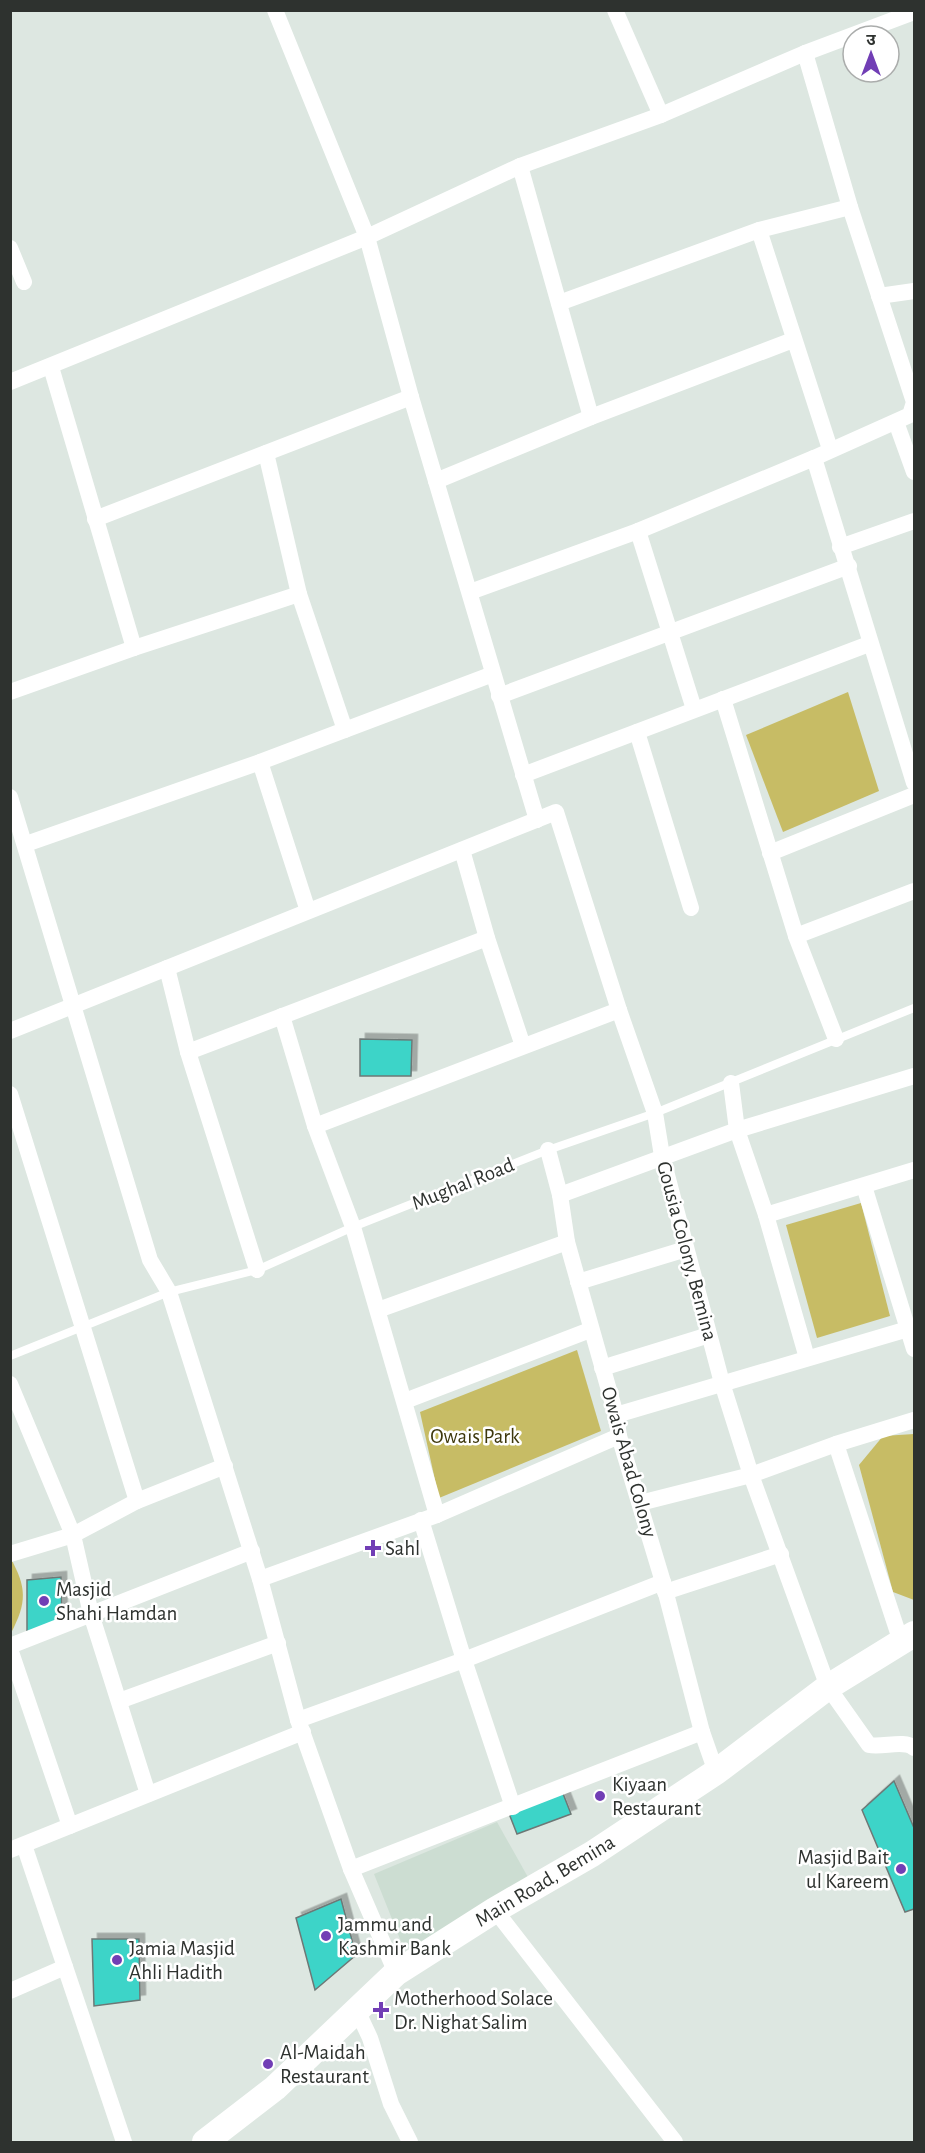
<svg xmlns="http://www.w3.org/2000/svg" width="925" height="2153" viewBox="0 0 925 2153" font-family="'Alegreya Sans','Noto Sans Devanagari',sans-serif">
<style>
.built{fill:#ccddd2}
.green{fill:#c7bc65}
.building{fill:#3dd4c8;stroke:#6d7876;stroke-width:1.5;filter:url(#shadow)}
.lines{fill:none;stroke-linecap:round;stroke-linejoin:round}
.lane{stroke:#fff;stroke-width:8}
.street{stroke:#fff;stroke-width:16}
.primary{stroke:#fff;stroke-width:26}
.poi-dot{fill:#713eb5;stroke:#fff;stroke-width:2}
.labels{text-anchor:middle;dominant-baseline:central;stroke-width:5;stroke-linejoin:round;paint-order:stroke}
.street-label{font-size:21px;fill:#2e322f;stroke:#fff}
.park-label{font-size:21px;fill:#3e380c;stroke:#fff}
.poi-label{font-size:21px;fill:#2e322f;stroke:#fff;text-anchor:start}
</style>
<defs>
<filter id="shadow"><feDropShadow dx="5.5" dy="-5.5" stdDeviation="0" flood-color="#0004"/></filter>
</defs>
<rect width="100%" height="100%" fill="#dde7e1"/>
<path class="built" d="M497,1822L529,1879L421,1955L402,1944L374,1874Z"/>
<g class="green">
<path d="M848,692L879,791L783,832L746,735Z"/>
<path d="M861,1203L890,1316L817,1338L786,1225Z"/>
<path d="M577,1350L601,1431L439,1498L420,1412Z"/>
<path d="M914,1434V1600L893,1592L859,1465L883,1436Z"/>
<path d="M10,1557C27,1588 27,1602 11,1633Z"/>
</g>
<g class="building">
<path d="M360,1039L412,1040L411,1076H360Z"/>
<path d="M61,1577L62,1622L27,1634V1580Z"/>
<path d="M894,1781L914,1828V1909L905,1912L862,1810Z"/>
<path d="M562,1791L571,1814L517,1834L508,1811Z"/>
<path d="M341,1899L356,1955L315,1990L296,1918Z"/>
<path d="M92,1939H139L140,2000L94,2006Z"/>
</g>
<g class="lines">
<path class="lane" d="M10,1356L169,1292L257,1270L353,1227L548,1150L655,1113L914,1008"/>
<g class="street">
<path d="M275,10L367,237L411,397L537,820"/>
<path d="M615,10L661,115"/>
<path d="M520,166L591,417"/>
<path d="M759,230L830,449"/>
<path d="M10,248L24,282"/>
<path d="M879,296L914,291"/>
<path d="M559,303L759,230L850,207"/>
<path d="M51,367L134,648"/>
<path d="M10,382L367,237L520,166L661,115L805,53L914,12"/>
<path d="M896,422L914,472"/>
<path d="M266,453L299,594L345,730"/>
<path d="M814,458L914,783"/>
<path d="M436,481L591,417L793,340"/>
<path d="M95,519L411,397"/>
<path d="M638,531L694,709"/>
<path d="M840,547L914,521"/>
<path d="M470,592L638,531L814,458L910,415L914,402L850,207L805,53"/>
<path d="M10,692L134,648L299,594"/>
<path d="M499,696L849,566"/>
<path d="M723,699L796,936L836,1039"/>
<path d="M637,732L691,908"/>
<path d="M260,762L308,911"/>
<path d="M523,775L869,644"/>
<path d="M10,797L150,1260L169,1292L260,1579L298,1720L351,1869L396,1973"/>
<path d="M26,844L260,762L493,674"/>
<path d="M462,850L487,938L523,1046"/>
<path d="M770,853L914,795"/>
<path d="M796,936L914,891"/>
<path d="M167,968L188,1052L257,1270"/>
<path d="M282,1016L315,1126L353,1227L437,1515"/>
<path d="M10,1031L556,812L619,1010L655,1113L662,1156L722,1383L751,1475L828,1687L869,1745C883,1748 904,1739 914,1748"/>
<path d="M188,1052L487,938"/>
<path d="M731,1083L737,1130L766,1215L807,1358"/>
<path d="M10,1094L137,1501"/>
<path d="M315,1126L619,1010"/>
<path d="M548,1150L560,1195L567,1242L616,1415L619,1436L663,1582L702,1732L716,1772"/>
<path d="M864,1186L914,1349"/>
<path d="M560,1195L737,1130L914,1076"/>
<path d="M766,1215L914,1170"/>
<path d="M578,1282L686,1249"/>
<path d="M378,1310L567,1242"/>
<path d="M602,1368L709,1335"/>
<path d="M10,1384L73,1535L91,1614L148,1794"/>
<path d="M405,1401L590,1330"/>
<path d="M616,1415L908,1329"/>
<path d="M836,1444L901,1642"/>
<path d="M640,1503L751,1475L836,1444L914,1420"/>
<path d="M421,1520L464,1660L513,1807"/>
<path d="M10,1554L73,1535L137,1501L225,1466"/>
<path d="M260,1579L437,1515L619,1436"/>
<path d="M665,1592L781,1554"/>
<path d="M10,1646L252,1551"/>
<path d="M10,1649L70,1826"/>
<path d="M119,1701L278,1643"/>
<path d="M298,1720L464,1660L663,1582"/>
<path d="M24,1845L124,2142"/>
<path d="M10,1850L303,1732"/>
<path d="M351,1869L702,1732"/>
<path d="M495,1910L675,2142"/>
<path d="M10,1991L65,1967"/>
<path d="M357,2010L370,2038L391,2104L410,2142"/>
</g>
<path class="primary" d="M205,2142L275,2088L396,1973L495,1910L592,1854L716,1772L828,1687L914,1634"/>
</g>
<g class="poi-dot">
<path d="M370 1539h6v6h6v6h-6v6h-6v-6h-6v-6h6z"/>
<circle cx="44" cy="1601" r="6"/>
<circle cx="600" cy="1796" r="6"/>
<circle cx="901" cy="1869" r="6"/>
<circle cx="326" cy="1936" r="6"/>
<circle cx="117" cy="1960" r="6"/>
<path d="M378 2001h6v6h6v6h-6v6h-6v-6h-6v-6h6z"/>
<circle cx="268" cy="2064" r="6"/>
</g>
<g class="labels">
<g class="street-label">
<text transform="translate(463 1184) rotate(-22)">Mughal Road</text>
<text transform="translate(687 1251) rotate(75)">Gousia Colony, Bemina</text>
<text transform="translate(629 1462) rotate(74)">Owais Abad Colony</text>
<text transform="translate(545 1881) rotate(-31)">Main Road, Bemina</text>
</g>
<g class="park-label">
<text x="475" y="1436">Owais Park</text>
</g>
<g class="poi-label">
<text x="385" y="1548">Sahl</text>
<text x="56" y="1589">Masjid<tspan x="56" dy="24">Shahi Hamdan</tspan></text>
<text x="612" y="1784">Kiyaan<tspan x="612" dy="24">Restaurant</tspan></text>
<text x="889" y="1857" text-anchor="end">Masjid Bait<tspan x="889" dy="24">ul Kareem</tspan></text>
<text x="338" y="1924">Jammu and<tspan x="338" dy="24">Kashmir Bank</tspan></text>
<text x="129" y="1948">Jamia Masjid<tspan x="129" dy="24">Ahli Hadith</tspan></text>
<text x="394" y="1998">Motherhood Solace<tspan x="394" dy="24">Dr. Nighat Salim</tspan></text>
<text x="280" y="2052">Al-Maidah<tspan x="280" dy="24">Restaurant</tspan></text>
</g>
</g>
<rect width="925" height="2153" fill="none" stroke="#2e322f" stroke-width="24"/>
<g transform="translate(871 54)"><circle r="28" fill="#ffffff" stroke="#abadac" stroke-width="1.5"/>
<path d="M0-4.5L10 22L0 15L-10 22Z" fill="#713eb5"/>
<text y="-9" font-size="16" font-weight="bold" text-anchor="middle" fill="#2e322f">उ</text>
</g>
</svg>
